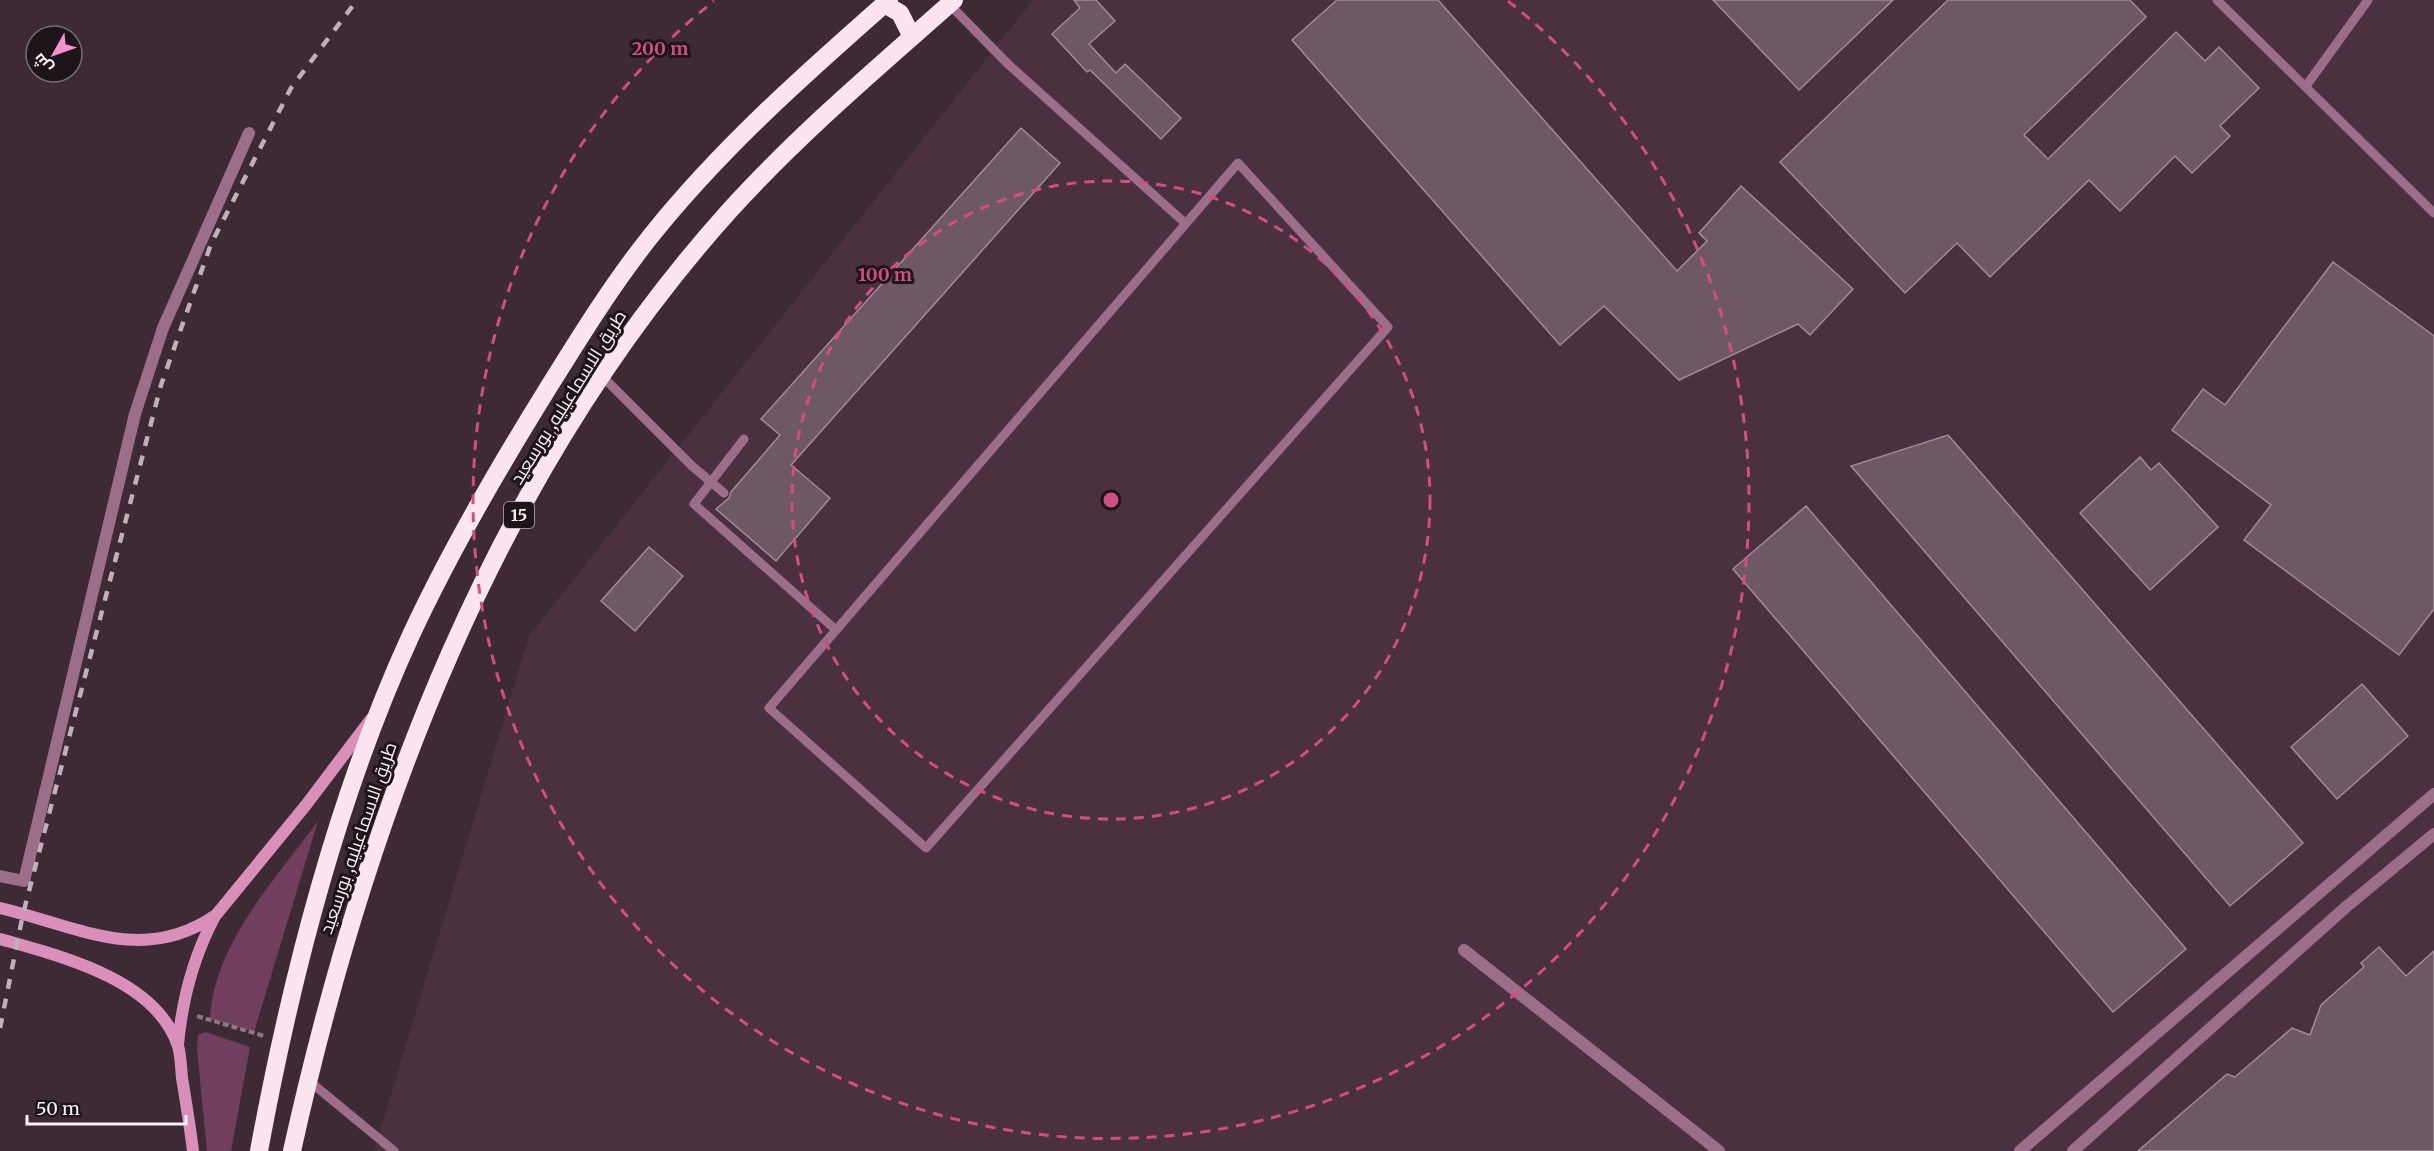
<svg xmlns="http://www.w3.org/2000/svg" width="2434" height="1151" viewBox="0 0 2434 1151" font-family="Merriweather,Cairo,serif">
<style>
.built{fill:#4b3140}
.green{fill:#713f5d}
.building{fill:#6e5864;stroke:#a38a98;stroke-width:1.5}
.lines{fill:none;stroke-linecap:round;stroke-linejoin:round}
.path{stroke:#8a7983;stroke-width:4;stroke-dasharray:6 3;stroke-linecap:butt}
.lane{stroke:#9d6e89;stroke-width:9}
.street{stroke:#9d6e89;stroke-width:12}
.secondary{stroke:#da8fbb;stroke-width:12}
.highway{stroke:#fce4f0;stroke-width:18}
.rail{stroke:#bfb0b9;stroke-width:4.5;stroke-dasharray:10 10;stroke-linecap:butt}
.ring{fill:none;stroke:#d04e82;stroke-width:3;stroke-dasharray:10 8}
.labels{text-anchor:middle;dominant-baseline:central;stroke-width:6;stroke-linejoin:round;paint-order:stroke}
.shield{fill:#1e151a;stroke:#b9aeb4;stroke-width:1.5}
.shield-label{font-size:16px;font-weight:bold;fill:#fceff6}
.street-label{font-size:18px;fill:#fceff6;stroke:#1e151a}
.centre{fill:#d04e82;stroke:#1e151a;stroke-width:3}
.ring-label{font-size:18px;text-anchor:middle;font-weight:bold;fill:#d04e82;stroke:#1e151a;stroke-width:6;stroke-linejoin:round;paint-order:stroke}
</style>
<rect width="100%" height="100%" fill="#3d2a35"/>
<path class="built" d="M1033,0H2434V1151H374L529,636Z"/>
<g class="green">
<path d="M318,821L254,1032L210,1019C214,943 276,879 318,821Z"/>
<path d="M205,1032L250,1047L231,1151H207L197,1049L198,1035Z"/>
</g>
<g class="building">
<path d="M1074,0H1096L1115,21L1089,44L1116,73L1125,64L1181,118L1161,139L1090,70L1087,72L1052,34L1080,8Z"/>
<path d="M1337,0H1438L1677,271L1707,241L1699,233L1741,186L1853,289L1810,335L1798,324L1679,380L1604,306L1560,345L1292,40Z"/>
<path d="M1713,0H1893L1799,90Z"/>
<path d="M1948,0H2130L2146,17L2024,135L2048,159L2176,32L2205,61L2219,47L2259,88L2220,126L2230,136L2192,173L2175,156L2120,211L2089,180L1990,277L1957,243L1905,293L1780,162Z"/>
<path d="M1021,128L1060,163L791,465L830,498L776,561L716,509L729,498L731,492L780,435L761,419Z"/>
<path d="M2333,262L2434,336V609L2399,655L2244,540L2271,505L2172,430L2203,389L2225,405Z"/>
<path d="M1948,435L2303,843L2230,906L1851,466Z"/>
<path d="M2140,457L2151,470L2159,463L2218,527L2150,590L2080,513Z"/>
<path d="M1806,506L2186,949L2113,1012L1733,569Z"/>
<path d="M649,547L683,576L635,631L601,601Z"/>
<path d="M2362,684L2408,736L2337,799L2291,747Z"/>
<path d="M2379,947L2406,976L2434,951V1151H2138L2227,1074L2235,1077L2292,1028L2310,1035L2321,1005L2364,967L2361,963Z"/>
</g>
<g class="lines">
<path class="path" d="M197,1016L264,1036"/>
<g class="lane">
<path d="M2217,0L2434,213"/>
<path d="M949,4L1008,64L1185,223"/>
<path d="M2306,86L2368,0"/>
<path d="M1238,163L1388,327L926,848L769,708Z"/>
<path d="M602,376L692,466L724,493"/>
<path d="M744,439L694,504L836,630"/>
<path d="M308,1080L394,1151"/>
</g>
<g class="street">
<path d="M0,876L24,881L135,414L163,328L249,133"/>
<path d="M1464,950L1719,1151"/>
<path d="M2020,1151L2434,794"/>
<path d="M2073,1151L2346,907L2434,834"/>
</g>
<g class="secondary">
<path d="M0,908C78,926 142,966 216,915L306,805L371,719"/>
<path d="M0,939C60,956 156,979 178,1046C181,1056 181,1068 182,1078C186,1102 190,1127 193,1151"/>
<path d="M178,1045C182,1000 193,958 214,918"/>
</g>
<g class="highway">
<path d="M884,4L900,13L912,37"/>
<path d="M259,1151C291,977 337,796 411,635C450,551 496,472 545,393C578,340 611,286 650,237C720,149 805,74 889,0"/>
<path d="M292,1151C367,812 495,471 730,210C799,134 877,68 954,0"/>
</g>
<path class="rail" d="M0,1028L23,914L161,385L211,244L291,88L357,0"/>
</g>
<g class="ring">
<circle cx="1111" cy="500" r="319"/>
<path d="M1508 1A638 638 0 1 1 714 1"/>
</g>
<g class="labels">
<rect class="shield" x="504" y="502" width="30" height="26" rx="4.5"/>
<g class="shield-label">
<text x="519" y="515">15</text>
</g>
<g class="street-label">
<text transform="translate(568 397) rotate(-58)">طريق الاسماعيليه, بورسعيد</text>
<text transform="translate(358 838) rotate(-71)">طريق الاسماعيليه, بورسعيد</text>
</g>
</g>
<circle cx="1111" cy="500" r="9" class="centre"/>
<g class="ring-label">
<text x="660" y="55">200 m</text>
<text x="885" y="281">100 m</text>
</g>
<g transform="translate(54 54) rotate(230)"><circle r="28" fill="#1e151a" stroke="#776c72" stroke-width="1.5"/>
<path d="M0-4.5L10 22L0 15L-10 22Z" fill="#f790cd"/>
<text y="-9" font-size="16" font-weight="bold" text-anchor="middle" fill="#fceff6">ش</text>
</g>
<path d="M27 1115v9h159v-9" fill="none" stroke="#fceff6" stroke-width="3"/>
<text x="36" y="1115" font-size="18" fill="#fceff6" stroke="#1e151a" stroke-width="4.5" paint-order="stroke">50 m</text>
</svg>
